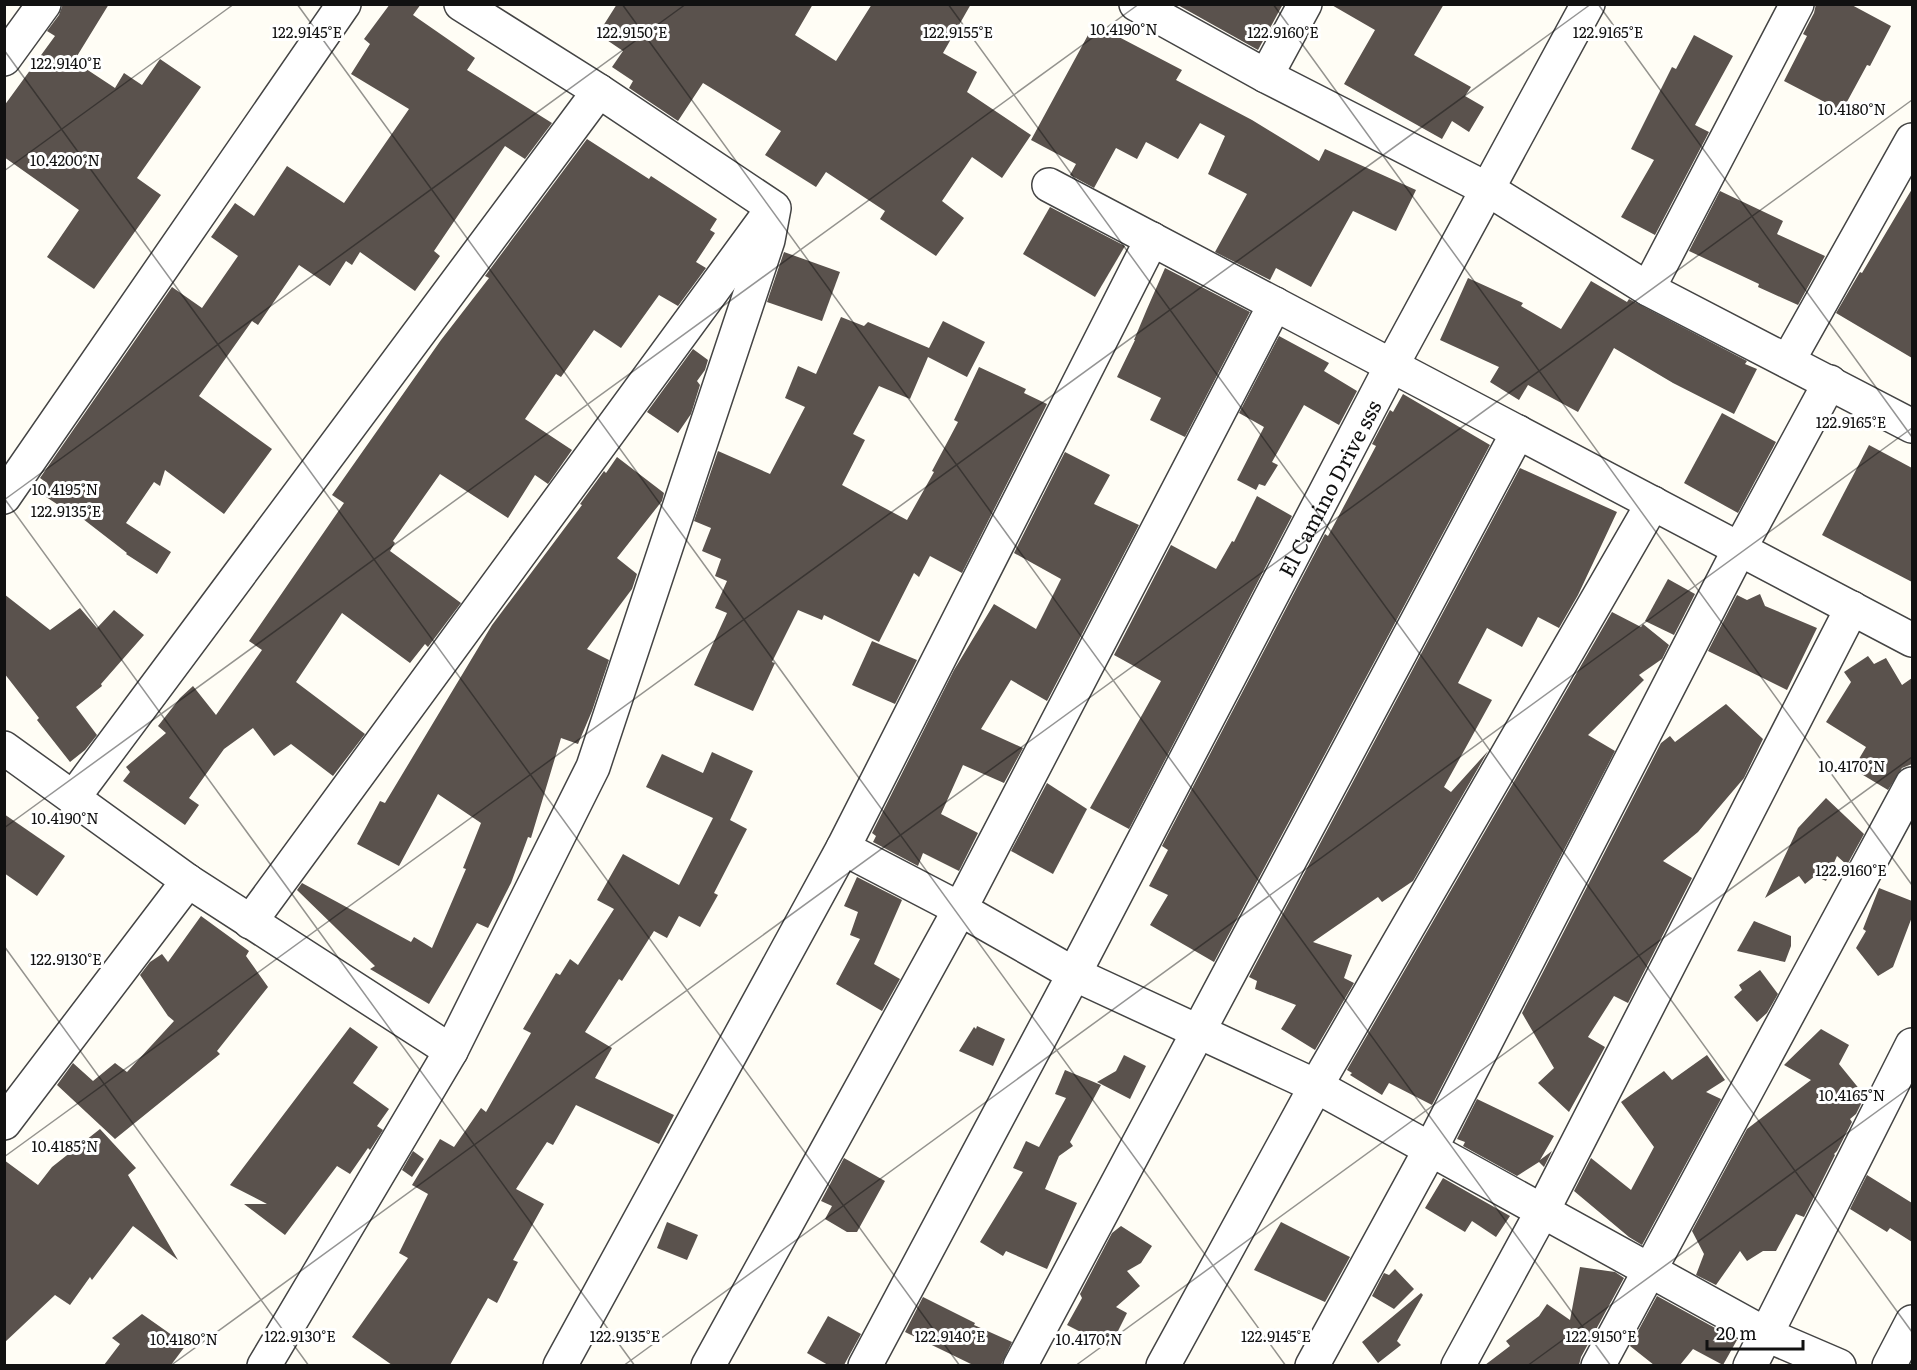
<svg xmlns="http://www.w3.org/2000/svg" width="1917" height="1370" viewBox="0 0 1917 1370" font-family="Literata,serif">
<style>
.building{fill:#5a524d}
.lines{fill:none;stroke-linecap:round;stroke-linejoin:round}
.minor-casing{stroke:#444;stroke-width:36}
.minor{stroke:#fff;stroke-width:33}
.ticks{fill:none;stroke:#111;stroke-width:1.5;stroke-opacity:0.45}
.labels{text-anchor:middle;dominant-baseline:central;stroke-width:6;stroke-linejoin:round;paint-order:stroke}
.street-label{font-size:21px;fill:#111;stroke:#fff}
.ticks-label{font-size:15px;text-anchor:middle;fill:#111;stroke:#fff;stroke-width:6;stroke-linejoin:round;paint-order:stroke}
</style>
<rect width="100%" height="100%" fill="#fffdf5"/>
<g class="building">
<path d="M63,4H109L74,61L115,88L124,73L142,85L160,59L201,87L137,178L161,195L94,289L47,257L79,210L4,157V106L55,36L47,31L59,15Z"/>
<path d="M390,4H421L413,15L475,58L467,70L552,123L525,159L505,146L434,251L440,256L415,291L360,252L352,265L346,261L330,286L299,265L258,325L252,321L199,396L272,449L224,514L165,470L160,486L154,482L126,523L171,552L157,574L126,554L127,553L65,505L63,508L40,493L47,483L40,478L172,287L202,308L238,256L211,237L235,203L254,216L287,166L344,203L409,109L351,74L370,44L364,39Z"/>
<path d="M617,4H813L795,35L836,61L872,4H971L943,53L977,72L967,92L1031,135L1002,178L972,157L942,201L964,218L936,256L880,219L885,211L826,172L816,187L765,155L781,131L703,83L678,121L629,88L633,81L612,67L623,51L598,34Z"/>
<path d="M1176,4H1283L1258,50Z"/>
<path d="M1330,4H1444L1414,55L1471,87L1465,96L1484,107L1469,132L1452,121L1442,139L1344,84L1375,30Z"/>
<path d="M1816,4H1850L1891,26L1870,66L1867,65L1842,111L1784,81L1807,36L1803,34L1814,13Z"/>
<path d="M1094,24L1182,70L1176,80L1252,120L1319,161L1325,149L1416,190L1396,231L1353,211L1311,287L1276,268L1270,280L1215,252L1247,194L1208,174L1225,136L1200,123L1178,159L1146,142L1137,159L1116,148L1094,188L1070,175L1076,164L1031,140Z"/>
<path d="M1694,35L1733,56L1695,125L1709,132L1655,235L1621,217L1654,160L1631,149L1672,67L1676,69Z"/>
<path d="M587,139L649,179L651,176L717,219L710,230L715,233L696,262L706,268L678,306L659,295L621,348L594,330L561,377L556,374L525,419L572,450L548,484L535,475L508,518L440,474L393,541L395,543L390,551L461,603L428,647L425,644L410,663L342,613L296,682L365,734L333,776L291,744L274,756L253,728L224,749L189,798L199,805L185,825L123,781L130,772L126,767L166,733L158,726L180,698L193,686L216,715L262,650L249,641L344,503L332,495L441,340L489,278L485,276Z"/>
<path d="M1912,189V358L1836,313L1860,272L1862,273Z"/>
<path d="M1720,191L1783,221L1777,234L1825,256L1798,305L1758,287L1759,284L1689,251Z"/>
<path d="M1050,207L1125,246L1095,297L1023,254Z"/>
<path d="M784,252L840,272L822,321L767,302Z"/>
<path d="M1165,268L1250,312L1185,437L1150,420L1161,398L1117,377L1135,340H1134L1147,309Z"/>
<path d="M1468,278L1523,303L1521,306L1561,329L1591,281L1627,302L1629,299L1747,361L1745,364L1757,369L1734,414L1673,383L1614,348L1578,412L1528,385L1519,400L1490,382L1499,367L1440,340Z"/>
<path d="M841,317L864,326L868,322L929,348L943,321L985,342L967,377L928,357L910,399L879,386L853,434L865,440L842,485L907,520L934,472L932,471L958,422L954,420L979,367L1026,389L1024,393L1047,404L962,573L930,556L919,577L914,573L879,642L824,615L822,620L798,610L772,662L775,663L753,711L694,685L727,613L715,608L727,581L715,576L721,559L702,551L711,528L694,521L718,451L770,474L805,407L785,398L798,366L816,374Z"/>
<path d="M1279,336L1329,363L1324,371L1357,391L1339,425L1304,405L1272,462L1278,465L1265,486L1259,484L1256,490L1237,480L1264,427L1239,413Z"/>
<path d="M693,349L708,360L705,370L697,381L700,385L691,414L678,433L647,412Z"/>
<path d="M1403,394L1490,445L1214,962L1150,925L1168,895L1149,886L1168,850L1162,846L1325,534L1328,536L1376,446L1372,444L1390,410L1393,412Z"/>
<path d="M1722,413L1776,442L1738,513L1684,483Z"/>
<path d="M1869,445L1912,468V582L1822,535Z"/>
<path d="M1065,452L1110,475L1094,504L1139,525L1047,701L1011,680L981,729L1023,748L1004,783L963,765L941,814L978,833L959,871L923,853L918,866L873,842L876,836L872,833L954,670L994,604L1036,629L1061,579L1014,553Z"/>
<path d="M617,457L664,493L662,501L617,558L637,574L632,589L587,649L609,660L592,711L578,744L561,738L531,838L528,837L511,883L488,928L477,923L429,1004L370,969L375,966L297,890L302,883L411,942L414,937L432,948L466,869L463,868L481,823L438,794L399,866L357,844L380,801L385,803L492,625L582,505L580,504L604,471L606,473Z"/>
<path d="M1520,468L1617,512L1578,595L1559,628L1538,617L1522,647L1487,628L1458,683L1492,700L1444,787L1451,792L1488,751L1413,881L1382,902L1378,897L1313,942L1352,955L1344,978L1354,983L1315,1050L1281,1029L1296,1005L1255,989L1257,981L1249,977Z"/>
<path d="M1257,496L1292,516L1129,829L1090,808L1161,681L1114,655L1171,545L1216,569L1232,541L1234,542Z"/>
<path d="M1668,579L1695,594L1674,635L1645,621Z"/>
<path d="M4,594L50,630L80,608L97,628L114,610L144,635L101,684L102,686L76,707L97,735L85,750L70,762L37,720L39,718L4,673Z"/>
<path d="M1760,594L1765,606L1817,628L1787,690L1708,651L1737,595L1747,600Z"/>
<path d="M1612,612L1641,627L1643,624L1669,645L1662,659L1639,675L1644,680L1588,735L1615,751L1432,1105L1389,1083L1382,1095L1350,1075L1352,1073L1347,1070Z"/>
<path d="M872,641L917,660L895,704L852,685Z"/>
<path d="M1868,656L1874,664L1886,658L1902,685L1912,678V764L1902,768L1888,790L1853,769L1866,747L1826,722L1851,682L1844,672Z"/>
<path d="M1726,704L1763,739L1744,778L1698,832L1663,861L1692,878L1628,1003L1614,996L1588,1037L1605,1047L1569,1112L1538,1083L1554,1068L1522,1013L1661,743L1670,736L1675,742Z"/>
<path d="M712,752L753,771L730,820L747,829L714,893L718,895L700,927L679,916L667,938L654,931L622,981L619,979L585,1032L612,1048L595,1078L674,1115L659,1144L576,1105L553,1145L547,1142L516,1189L544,1204L513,1260L518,1262L497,1303L488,1298L450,1365H392L352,1337L408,1258L399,1253L428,1194L412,1185L440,1139L454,1147L481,1108L486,1112L531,1033L523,1029L556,973L560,975L570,959L578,965L614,909L597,900L623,854L679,885L713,818L646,787L662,754L703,773Z"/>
<path d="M1047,783L1087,809L1053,874L1011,851Z"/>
<path d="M1826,798L1864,834L1847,865L1837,856L1826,881L1815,876L1805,884L1799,876L1765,898L1798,828Z"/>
<path d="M4,814L65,856L37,896L4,873Z"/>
<path d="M857,877L902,900L874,964L900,979L882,1011L836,984L860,939L850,935L858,912L844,906Z"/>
<path d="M1879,888L1912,901V917L1893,967L1878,976L1856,948L1866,931L1863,929Z"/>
<path d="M201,916L249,951L246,956L268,987L217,1051L220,1054L115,1139L57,1085L73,1063L93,1081L115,1063L127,1072L174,1021L168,1016L140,975L150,962L162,954L168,962Z"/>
<path d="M1754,921L1791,936V946L1785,962L1737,951Z"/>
<path d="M1760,970L1778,994L1767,1013L1757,1022L1734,997L1742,990L1739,985Z"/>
<path d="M977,1026L1005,1039L993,1066L959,1051L974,1027L976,1029Z"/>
<path d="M350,1027L378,1047L353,1083L389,1109L377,1126L383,1130L370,1150L368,1148L350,1174L337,1166L285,1235L244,1204H267L230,1185Z"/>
<path d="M1821,1029L1849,1045L1839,1064L1865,1096L1856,1114L1850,1119L1852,1122L1837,1151L1834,1154L1835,1155L1804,1217L1796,1214L1776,1251H1763L1747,1261L1740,1251L1716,1285L1696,1275L1704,1254L1692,1231L1747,1129L1811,1080L1784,1065Z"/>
<path d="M1124,1055L1146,1066L1130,1099L1097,1082L1116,1071Z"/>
<path d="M1707,1055L1725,1080L1706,1092L1721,1099L1642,1245L1629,1237L1574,1191L1591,1158L1631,1190L1654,1147L1621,1102L1664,1071L1672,1080Z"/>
<path d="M1065,1070L1101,1085L1070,1142L1073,1146L1059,1156L1045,1189L1077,1203L1047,1269L1006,1251L1003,1256L980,1242L1023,1172L1013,1168L1026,1141L1039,1147L1066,1098L1055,1094Z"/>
<path d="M1477,1099L1554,1136L1540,1160L1552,1151L1544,1167L1539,1162L1517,1176L1463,1146L1465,1142L1457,1139Z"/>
<path d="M100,1129L136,1168L128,1175L178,1260L133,1226L92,1280L90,1277L70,1305L55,1295L4,1343V1160L38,1185L52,1167Z"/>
<path d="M413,1151L424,1159L412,1177L402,1170Z"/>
<path d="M844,1158L885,1181L857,1232H847L825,1219L832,1206L821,1201Z"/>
<path d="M1867,1175L1912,1203V1242L1890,1228L1887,1232L1850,1209Z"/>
<path d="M1443,1178L1510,1216L1496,1237L1472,1221L1465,1232L1425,1208Z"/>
<path d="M667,1222L698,1235L687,1260L657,1248Z"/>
<path d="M1281,1222L1350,1257L1325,1302L1254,1270Z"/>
<path d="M1121,1226L1152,1246L1141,1263L1127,1271L1140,1286L1116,1307L1127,1313L1110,1347L1067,1325L1082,1298L1080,1294L1112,1233Z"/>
<path d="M1580,1267L1615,1272L1624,1278L1581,1357L1579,1365H1485L1510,1346L1506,1341L1539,1316L1547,1304L1570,1320Z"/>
<path d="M1395,1269L1414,1289L1394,1309L1372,1296L1384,1273L1389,1275Z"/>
<path d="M1421,1293L1423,1295L1397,1341L1401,1345L1378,1363L1362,1342Z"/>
<path d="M1657,1296L1737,1340L1723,1365L1693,1349L1680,1365H1654L1630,1346Z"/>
<path d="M923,1297L975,1323L974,1325L1012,1342L1001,1365H973L905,1332Z"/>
<path d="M142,1314L186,1345L171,1365H104L120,1344L112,1338Z"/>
<path d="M828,1316L861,1334L844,1365H828L807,1353Z"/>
</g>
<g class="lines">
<defs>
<g id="minor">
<path d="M1136,4L1266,76L1489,190L1648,289L1912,426"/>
<path d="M4,59L44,4"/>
<path d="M1266,76L1305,4"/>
<path d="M1049,185L1912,640"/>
<path d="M1648,289L1797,4"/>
<path d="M1788,361L1912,140"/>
<path d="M4,497L344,4"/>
<path d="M4,748L188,881L451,1051"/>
<path d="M73,798L599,91"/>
<path d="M843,848L960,909L1074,974L1316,1086L1767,1335L1839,1366"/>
<path d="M250,922L765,219"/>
<path d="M4,1123L188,881"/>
<path d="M264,1366L451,1051L593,767L768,240L774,208L599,91L461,4"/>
<path d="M560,1366L843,848L1152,239"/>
<path d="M708,1366L960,909L1275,304"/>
<path id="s1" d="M865,1366L1074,974L1392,365L1588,4"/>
<path d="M1020,1366L1518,432"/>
<path d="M1163,1366L1316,1086L1653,503"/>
<path d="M1312,1366L1430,1150L1740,548L1830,382"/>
<path d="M1458,1366L1543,1210L1852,608"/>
<path d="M1598,1366L1912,784"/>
<path d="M1750,1366L1912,1045"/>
<path d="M1889,1366L1912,1322"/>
</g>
</defs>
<use href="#minor" class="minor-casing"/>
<use href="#minor" class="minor"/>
</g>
<path class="ticks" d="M297,4L1286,1366M622,4L1611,1366M948,4L1912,1332M1273,4L1912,885M1598,4L1912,437M4,50L960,1366M4,171L234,4M4,498L635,1366M4,500L686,4M4,828L1139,4M4,946L309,1366M4,1157L1591,4M170,1366L1912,100M623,1366L1912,428M1075,1366L1912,757M1527,1366L1912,1086"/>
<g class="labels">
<g class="street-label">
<text stroke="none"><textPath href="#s1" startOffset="993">El Camino Drive sss</textPath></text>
</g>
</g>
<g class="ticks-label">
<text x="1124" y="35">10.4190°N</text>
<text x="307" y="38">122.9145°E</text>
<text x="632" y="38">122.9150°E</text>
<text x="958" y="38">122.9155°E</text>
<text x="1283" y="38">122.9160°E</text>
<text x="1608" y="38">122.9165°E</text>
<text x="66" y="69">122.9140°E</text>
<text x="1852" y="115">10.4180°N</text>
<text x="65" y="166">10.4200°N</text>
<text x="1851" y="428">122.9165°E</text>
<text x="65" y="495">10.4195°N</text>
<text x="66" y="517">122.9135°E</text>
<text x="1852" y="772">10.4170°N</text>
<text x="65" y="824">10.4190°N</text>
<text x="1851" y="876">122.9160°E</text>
<text x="66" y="965">122.9130°E</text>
<text x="1852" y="1101">10.4165°N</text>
<text x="65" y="1152">10.4185°N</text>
<text x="300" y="1342">122.9130°E</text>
<text x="625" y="1342">122.9135°E</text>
<text x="950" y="1342">122.9140°E</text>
<text x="1276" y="1342">122.9145°E</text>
<text x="1601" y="1342">122.9150°E</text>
<text x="184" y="1345">10.4180°N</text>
<text x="1089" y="1345">10.4170°N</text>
</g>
<rect width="1917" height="1370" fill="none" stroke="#111111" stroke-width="12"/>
<path d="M1707 1340v9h96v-9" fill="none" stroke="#111111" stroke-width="3"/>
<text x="1716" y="1340" font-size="18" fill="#111111" stroke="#ffffff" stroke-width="4.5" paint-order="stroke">20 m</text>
</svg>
